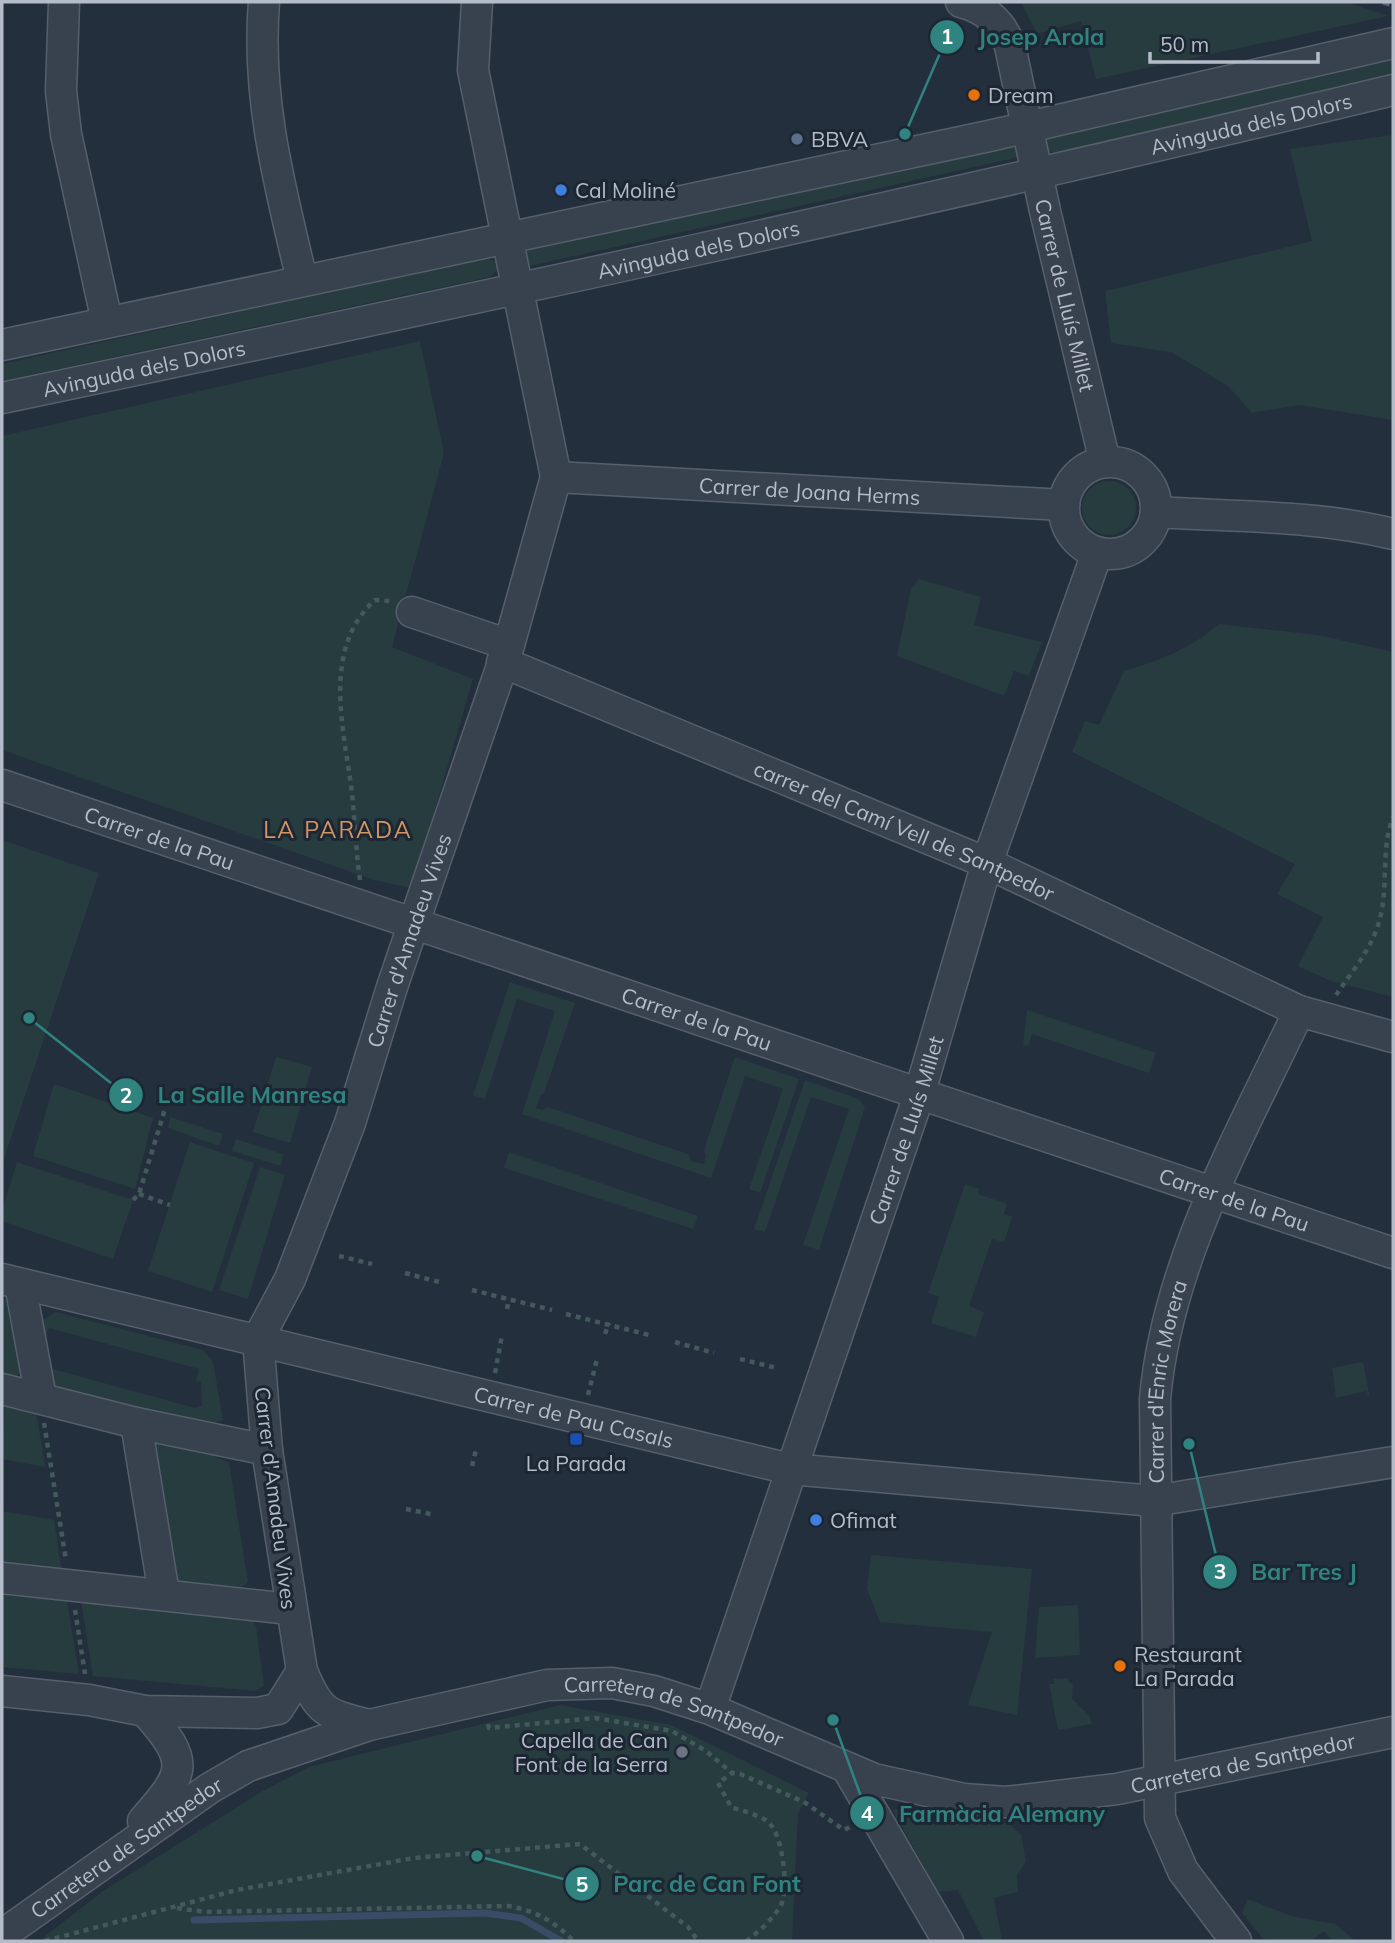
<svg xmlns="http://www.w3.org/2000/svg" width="1395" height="1943" viewBox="0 0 1395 1943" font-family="Mulish,sans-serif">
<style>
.green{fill:#263c3f}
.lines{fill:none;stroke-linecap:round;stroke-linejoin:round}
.stream{stroke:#394c67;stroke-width:7}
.minor-casing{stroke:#565f6c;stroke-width:33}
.path{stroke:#44595c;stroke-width:4.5;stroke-dasharray:5 5;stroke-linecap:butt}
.minor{stroke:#38414e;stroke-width:30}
.rail{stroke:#5a6575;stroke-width:5;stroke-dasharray:7 7;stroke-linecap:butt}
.food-dot{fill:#e8710a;stroke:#1d2633;stroke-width:2.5}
.service-dot{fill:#5c6f8a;stroke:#1d2633;stroke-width:2.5}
.shop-dot{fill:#3f7fe0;stroke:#1d2633;stroke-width:2.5}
.transit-dot{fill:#1a4fb4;stroke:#1d2633;stroke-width:2.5}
.worship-dot{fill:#6b7280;stroke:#1d2633;stroke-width:2.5}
.labels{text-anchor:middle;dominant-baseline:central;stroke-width:6;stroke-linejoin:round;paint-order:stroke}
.poi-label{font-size:21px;fill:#b4bcc9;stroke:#1d2633;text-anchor:start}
.street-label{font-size:21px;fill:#b4bcc9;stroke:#1d2633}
.neighbourhood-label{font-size:23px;letter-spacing:2px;fill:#d59563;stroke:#1d2633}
.leader{fill:none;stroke:#308480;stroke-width:2.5}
.callout-dot{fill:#308480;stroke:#1d2633;stroke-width:2.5}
.mark-label{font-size:21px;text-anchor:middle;font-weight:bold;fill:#fff}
.callout-label{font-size:23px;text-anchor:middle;font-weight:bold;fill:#308480;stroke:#1d2633;stroke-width:6;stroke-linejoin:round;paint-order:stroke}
</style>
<rect width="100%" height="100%" fill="#242f3e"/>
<g class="green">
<path d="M1021,2H1347L1388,16L1096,79L1081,21L1037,34Z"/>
<path d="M1393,60V78L1058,153L1045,152L1039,143L1046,137L1063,133Z"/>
<path d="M1393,135V420L1299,405L1252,413L1228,386L1171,352L1111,343L1105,291L1312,241L1290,149Z"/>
<path d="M1005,145L1016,147L1019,157L534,265H526L523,255L530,249Z"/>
<path d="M485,258L497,262L498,270L490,277L2,381V364Z"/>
<path d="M420,341L444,453L392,647L473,679L412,888L374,880L2,750V436Z"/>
<circle cx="1109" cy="508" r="27"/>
<path d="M919,579L981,597L974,625L1042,642L1029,676L1014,671L1004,696L897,656L911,589Z"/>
<path d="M1219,624L1318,635L1393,652V997L1331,981L1298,966L1323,917L1277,894L1295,864L1072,752L1085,721L1099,725L1124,671C1159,661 1192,648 1219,624Z"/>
<path d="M2,840L99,873L3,1162H2Z"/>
<path d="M510,982L575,1003L544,1093L540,1096L536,1108L542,1110L548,1107L688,1154L691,1161L704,1164L706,1156L704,1150L735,1057L799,1079L760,1193L749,1189L783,1089L745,1076L711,1178L522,1114L555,1011L517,999L485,1099L473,1095Z"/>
<path d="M1027,1010L1156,1053L1149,1073L1032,1034L1028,1046L1023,1045Z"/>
<path d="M276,1057L312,1067L290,1143L253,1132Z"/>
<path d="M805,1080L859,1099L865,1107L819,1250L803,1245L849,1109L811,1097L765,1232L754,1229Z"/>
<path d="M54,1084L153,1118L135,1189L33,1156Z"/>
<path d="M170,1117L223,1134L219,1146L168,1128Z"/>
<path d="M236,1139L283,1154L281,1166L232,1151Z"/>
<path d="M190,1142L254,1163L212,1292L148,1271Z"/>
<path d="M509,1152L698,1216L693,1229L504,1168Z"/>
<path d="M17,1162L133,1200L113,1259L2,1221V1211Z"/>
<path d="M260,1167L285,1175L248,1299L219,1290Z"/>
<path d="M965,1184L979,1189L978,1194L1007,1204L1004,1214L1012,1217L1004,1242L992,1239L969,1306L984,1312L976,1337L931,1323L939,1297L928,1293Z"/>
<path d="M2,1299L8,1301L22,1370L17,1376L2,1374Z"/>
<path d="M55,1312L203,1350L213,1362L223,1420L207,1426L53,1387L49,1368L195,1408L202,1406L201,1382L196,1381L199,1369L49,1328L44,1339L42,1321Z"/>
<path d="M1363,1362L1370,1399L1366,1391L1336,1398L1332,1368Z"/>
<path d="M5,1403L36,1410L45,1467L2,1459Z"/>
<path d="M157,1442L215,1456L229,1463L248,1582L236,1591L177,1582L155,1445Z"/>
<path d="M2,1511L54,1520L62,1573L2,1567Z"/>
<path d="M871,1555L1032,1569L1017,1715L968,1705L992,1632L880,1622L867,1589Z"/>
<path d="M2,1594L67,1600L79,1674L2,1667Z"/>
<path d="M81,1602L251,1619L256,1626L264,1686L256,1691L93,1676Z"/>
<path d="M1078,1605L1080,1655L1035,1658L1039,1607Z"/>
<path d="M1068,1678L1069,1683H1073L1072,1699L1090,1717L1092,1724L1058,1730L1049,1684H1054V1679Z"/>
<path d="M560,1705L671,1725L809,1793L798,1814L792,1941H39L103,1891L261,1792L309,1767Z"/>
<path d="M897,1809L943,1820L1009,1823L1021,1835L1026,1862L1017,1875L1018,1892L994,1898L1002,1941H984L958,1890L938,1892L896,1816L893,1810Z"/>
<path d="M1248,1899L1291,1916L1335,1924L1356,1941H1333L1324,1931L1311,1941H1265L1242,1913Z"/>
</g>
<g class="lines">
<path class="stream" d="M194,1920L484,1913L521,1918L561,1941"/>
<defs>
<g id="minor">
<path d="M64,2L61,91L66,134L107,322"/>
<path d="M264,2C256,98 280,187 302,280"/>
<path id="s1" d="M961,2C984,8 1002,22 1010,46L1045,211L1105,462"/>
<path d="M2,345L989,136L1393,43"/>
<path id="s2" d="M2,398C467,301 931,201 1393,90"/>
<circle cx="1110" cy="508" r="46"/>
<path id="s3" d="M556,477L1064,505"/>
<path d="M1156,512C1235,517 1316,515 1393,534"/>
<path d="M412,612L509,645"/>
<path id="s4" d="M502,662L987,863L1299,1011L1393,1037"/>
<path id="s5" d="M2,785L1393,1253"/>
<path id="s6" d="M2,1279L790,1469L1154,1501L1393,1462"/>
<path d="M20,1284L41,1398"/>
<path d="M2,1389L136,1423L267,1450"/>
<path d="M136,1423L164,1594"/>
<path d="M2,1578L290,1609"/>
<path d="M2,1691L89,1700L145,1711L257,1713L278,1709L302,1671"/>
<path id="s7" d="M710,1709L919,1095L987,863L1097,553"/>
<path id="s8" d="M369,1725C326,1714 319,1713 302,1671L267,1450L258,1339L290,1279L350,1123L392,987L509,645L556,477L473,70L477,2"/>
<path d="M847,1768L948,1941"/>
<path d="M143,1821C185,1773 192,1763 145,1711"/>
<path id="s9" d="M2,1935L210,1788L248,1766L369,1725L547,1685L612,1683L654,1691L710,1709L874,1779L964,1799L1006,1802L1117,1789L1393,1732"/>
<path id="s10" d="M1236,1941L1183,1871L1160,1818L1155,1399C1167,1262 1241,1134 1299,1011"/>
</g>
</defs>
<use href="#minor" class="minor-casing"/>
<g class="path">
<path d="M360,880C355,846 355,812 350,778C341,719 325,645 375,600L390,601"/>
<path d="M1336,995C1353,970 1375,945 1381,914C1388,881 1381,849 1393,817"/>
<path d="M139,1194L170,1205"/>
<path d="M133,1200L139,1194L165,1109"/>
<path d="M339,1256L372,1264"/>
<path d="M405,1273L443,1283"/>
<path d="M472,1290L552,1310"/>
<path d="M507,1309L509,1299"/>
<path d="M566,1314L649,1335"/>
<path d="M605,1334L609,1323"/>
<path d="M675,1342L714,1353"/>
<path d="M740,1359L777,1368"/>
<path d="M495,1373L502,1335"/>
<path d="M588,1395L597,1359"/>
<path d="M44,1423L66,1560"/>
<path d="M472,1466L476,1450"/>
<path d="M406,1509L435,1515"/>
<path d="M75,1610L85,1674"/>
<path d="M488,1724L489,1728L595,1718L672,1731L706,1751L732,1773"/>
<path d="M177,1908L205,1912L508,1906C537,1911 553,1921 574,1941"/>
<path d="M45,1941L237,1890L414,1858L580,1844L688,1927L698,1941"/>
<path d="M746,1941C760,1931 772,1920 781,1905C789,1889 783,1832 767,1821C757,1814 742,1811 731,1807L718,1783L732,1773L740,1774L804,1802L844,1830L854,1825"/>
</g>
<use href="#minor" class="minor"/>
<path class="rail" d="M1383,2L1393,5"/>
</g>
<g class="food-dot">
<circle cx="974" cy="95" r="7"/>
<circle cx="1120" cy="1666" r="7"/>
</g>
<circle class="service-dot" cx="797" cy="139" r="7"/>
<g class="shop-dot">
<circle cx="561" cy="190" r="7"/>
<circle cx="816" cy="1520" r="7"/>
</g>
<rect class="transit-dot" x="569" y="1432" width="14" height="14" rx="3.5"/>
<circle class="worship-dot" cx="682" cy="1752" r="7"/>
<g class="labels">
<g class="poi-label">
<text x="988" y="95">Dream</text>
<text x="811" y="139">BBVA</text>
<text x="575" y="190">Cal Moliné</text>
<text x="576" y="1463" text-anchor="middle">La Parada</text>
<text x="830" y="1520">Ofimat</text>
<text x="1134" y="1654">Restaurant<tspan x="1134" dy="24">La Parada</tspan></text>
<text x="668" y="1740" text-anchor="end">Capella de Can<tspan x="668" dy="24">Font de la Serra</tspan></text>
</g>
<g class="street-label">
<text stroke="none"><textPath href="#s2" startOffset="1279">Avinguda dels Dolors</textPath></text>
<text stroke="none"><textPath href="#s2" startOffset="712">Avinguda dels Dolors</textPath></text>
<text stroke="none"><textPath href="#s1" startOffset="324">Carrer de Lluís Millet</textPath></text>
<text stroke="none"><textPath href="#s2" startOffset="145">Avinguda dels Dolors</textPath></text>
<text stroke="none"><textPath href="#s3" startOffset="254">Carrer de Joana Herms</textPath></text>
<text stroke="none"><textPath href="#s4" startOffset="436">carrer del Camí Vell de Santpedor</textPath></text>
<text stroke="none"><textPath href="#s5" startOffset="166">Carrer de la Pau</textPath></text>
<text stroke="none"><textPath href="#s8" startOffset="854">Carrer d'Amadeu Vives</textPath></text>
<text stroke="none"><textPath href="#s5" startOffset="733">Carrer de la Pau</textPath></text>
<text stroke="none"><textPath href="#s7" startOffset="611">Carrer de Lluís Millet</textPath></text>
<text stroke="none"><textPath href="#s5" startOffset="1300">Carrer de la Pau</textPath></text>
<text stroke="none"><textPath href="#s10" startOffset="583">Carrer d'Enric Morera</textPath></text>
<text stroke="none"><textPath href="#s6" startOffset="588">Carrer de Pau Casals</textPath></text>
<text transform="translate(276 1498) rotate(83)">Carrer d'Amadeu Vives</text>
<text stroke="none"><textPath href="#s9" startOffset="740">Carretera de Santpedor</textPath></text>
<text stroke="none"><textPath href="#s9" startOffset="1328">Carretera de Santpedor</textPath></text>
<text stroke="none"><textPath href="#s9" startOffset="152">Carretera de Santpedor</textPath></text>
</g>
<g class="neighbourhood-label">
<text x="338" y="829">LA PARADA</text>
</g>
</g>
<path class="leader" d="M905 134L947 37M29 1018L126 1095M1189 1444L1220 1572M833 1720L867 1813M477 1856L582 1884"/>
<g class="callout-dot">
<circle cx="905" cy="134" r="7"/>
<circle cx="29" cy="1018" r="7"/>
<circle cx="1189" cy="1444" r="7"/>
<circle cx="833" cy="1720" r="7"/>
<circle cx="477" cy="1856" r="7"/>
<circle cx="947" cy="37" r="18"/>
<circle cx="126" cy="1095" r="18"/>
<circle cx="1220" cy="1572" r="18"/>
<circle cx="867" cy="1813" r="18"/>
<circle cx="582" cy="1884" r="18"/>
</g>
<g class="mark-label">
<text x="947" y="44">1</text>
<text x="126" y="1103">2</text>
<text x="1220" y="1579">3</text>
<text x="867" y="1821">4</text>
<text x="582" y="1892">5</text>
</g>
<g class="callout-label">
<text x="1041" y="45">Josep Arola</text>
<text x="252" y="1103">La Salle Manresa</text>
<text x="1304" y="1580">Bar Tres J</text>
<text x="1002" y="1822">Farmàcia Alemany</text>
<text x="707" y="1892">Parc de Can Font</text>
</g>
<rect width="1395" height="1943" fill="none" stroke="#b4bcc9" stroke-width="7"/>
<path d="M1150 52v10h168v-10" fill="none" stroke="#b4bcc9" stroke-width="3.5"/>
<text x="1160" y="52" font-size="21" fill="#b4bcc9" stroke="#1d2633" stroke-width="5" paint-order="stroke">50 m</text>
</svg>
